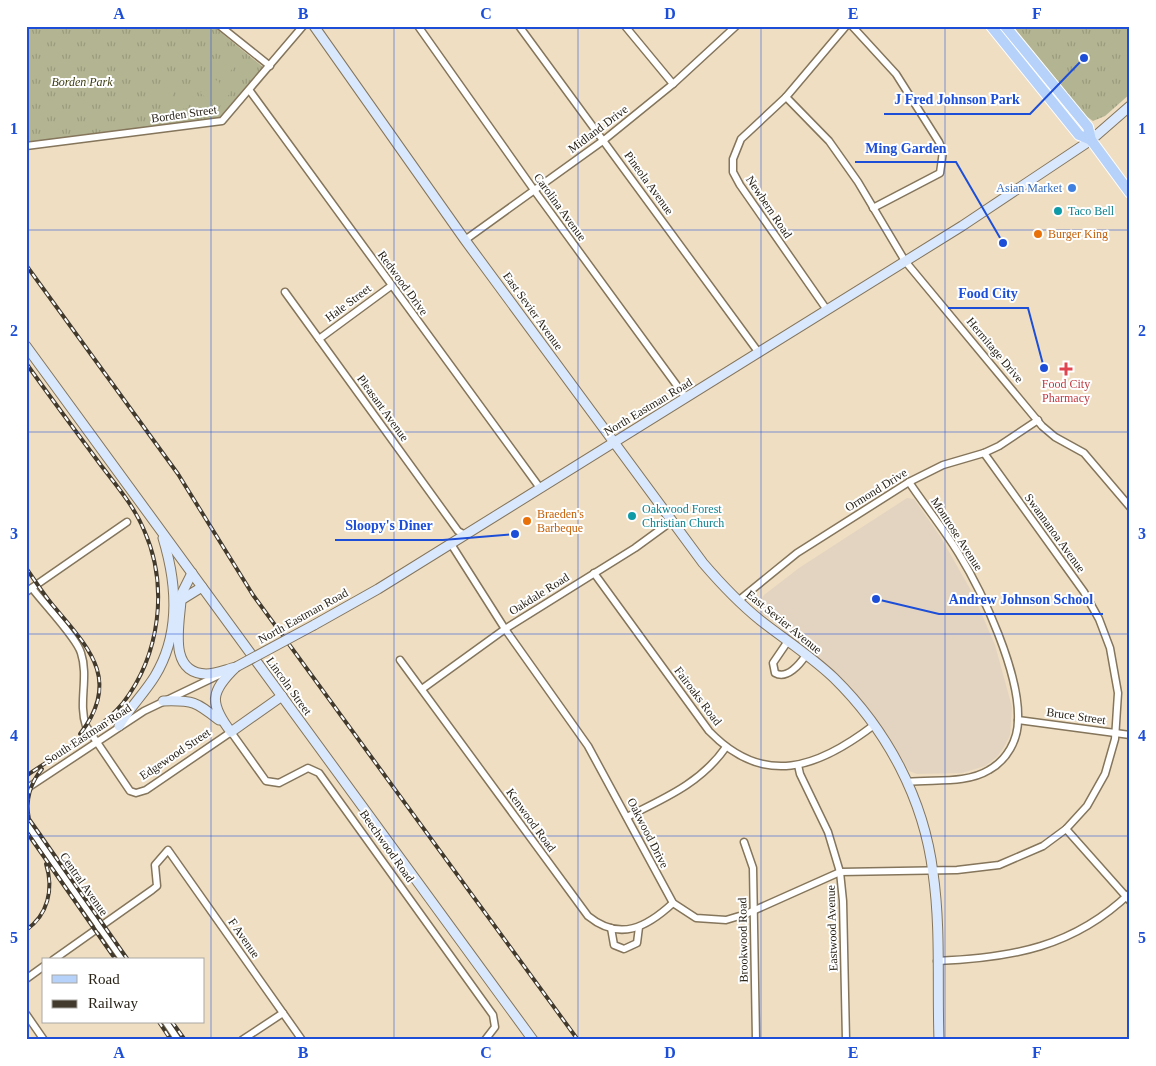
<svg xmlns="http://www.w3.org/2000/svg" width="1156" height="1066" viewBox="0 0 1156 1066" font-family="'Times New Roman',serif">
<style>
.education{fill:#e3d4c1}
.grass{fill:url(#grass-tufts)}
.garden{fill:#b3b592}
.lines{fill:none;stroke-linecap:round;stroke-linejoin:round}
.street-casing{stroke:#84755b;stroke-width:9}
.secondary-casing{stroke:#84755b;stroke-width:11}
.primary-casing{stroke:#fff;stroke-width:12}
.street{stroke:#fff;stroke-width:6}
.secondary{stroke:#dae8fd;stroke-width:9}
.primary{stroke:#b6d2fa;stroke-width:10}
.rail-casing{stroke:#423a2d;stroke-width:4}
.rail{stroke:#fff;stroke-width:2;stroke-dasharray:5.5;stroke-linecap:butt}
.secondary-bridge-casing{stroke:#84755b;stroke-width:11;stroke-linecap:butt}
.secondary-bridge{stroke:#dae8fd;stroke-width:9}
.grid{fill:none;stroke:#1d4ed8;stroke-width:1;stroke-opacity:0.55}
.shop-dot{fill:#3f7fe0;stroke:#fff;stroke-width:2}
.culture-dot{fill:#0f9aa8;stroke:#fff;stroke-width:2}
.food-dot{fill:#e8710a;stroke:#fff;stroke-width:2}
.health-dot{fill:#e0444e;stroke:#fff;stroke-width:2}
.labels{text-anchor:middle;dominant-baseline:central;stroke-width:4;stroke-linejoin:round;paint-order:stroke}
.park-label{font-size:12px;font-style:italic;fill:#3c3d0f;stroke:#fff}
.street-label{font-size:12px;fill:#292318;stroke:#fff}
.shop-label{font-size:12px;fill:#366cbe;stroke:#fff;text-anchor:end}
.culture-label{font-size:12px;fill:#0d838f;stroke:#fff;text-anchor:start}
.food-label{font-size:12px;fill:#c56008;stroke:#fff;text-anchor:start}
.health-label{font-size:12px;fill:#be3a42;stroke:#fff}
.leader{fill:none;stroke:#1d4ed8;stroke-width:2}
.callout-dot{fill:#1d4ed8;stroke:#fff;stroke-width:2}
.callout-label{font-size:14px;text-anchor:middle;font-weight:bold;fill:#1d4ed8;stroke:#fff;stroke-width:4;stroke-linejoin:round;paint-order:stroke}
.neatline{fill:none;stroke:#1d4ed8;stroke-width:2}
.grid-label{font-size:16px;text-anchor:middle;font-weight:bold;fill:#1d4ed8}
</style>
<defs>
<pattern id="grass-tufts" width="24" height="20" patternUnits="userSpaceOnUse" patternTransform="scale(1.25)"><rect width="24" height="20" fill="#b3b592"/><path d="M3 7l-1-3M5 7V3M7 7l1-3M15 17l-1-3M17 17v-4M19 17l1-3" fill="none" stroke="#9a9b7d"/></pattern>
</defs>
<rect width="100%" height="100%" fill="#efdec2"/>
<path class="education" d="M907,498L914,499L940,536L973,594L995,645L1012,707L1010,735L1004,747L997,757L985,766L962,773L917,774L909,771L890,738L852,689L829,666L759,611L757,606L764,595L799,568Z"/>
<g class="grass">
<path d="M26,26H213L263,67L219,118L26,145Z"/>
<path d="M1013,26H1130V94L1105,116L1093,121L1086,116Z"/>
</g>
<g class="garden">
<path d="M233,54L240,60L227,75L220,69Z"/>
<path d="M243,62L250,68L237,84L230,78Z"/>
<path d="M213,78L220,83L208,99L200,93Z"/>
<path d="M224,86L231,92L218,108L211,102Z"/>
<path d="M186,88L188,108L179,109L177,89Z"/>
<path d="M172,90L174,110L165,111L163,91Z"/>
</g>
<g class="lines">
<defs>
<g id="street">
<path d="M220,26L270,66"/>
<path d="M418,26L534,190L686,398"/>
<path d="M519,26L759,353"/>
<path d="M625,26L673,84"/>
<path d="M852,26L896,74L939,142L943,151L940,173L873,208"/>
<path d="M250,91L540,488"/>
<path d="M786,97L829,141L858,182L905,261L1042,426L1055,437L1084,453L1130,507"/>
<path d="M26,146L222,121L303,26"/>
<path d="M465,240L604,140L673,84L736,26"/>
<path d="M285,292L458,531L465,535"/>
<path d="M827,310L740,185L733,172V159L741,139L786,97L846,26"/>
<path d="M319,339L391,286"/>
<path d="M451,544L505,629L588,746L673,903L696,918L726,920L746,914L840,872L957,870L999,865L1043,846L1066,829L1087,806L1105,774L1115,739L1118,693L1110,648L1099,619L1084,592L984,453"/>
<path d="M594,573L709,731C764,788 818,768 874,725"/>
<path d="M32,588C43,603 77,638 81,653C89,677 78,703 86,726L130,791L136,793L146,790L231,732L266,781L279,783L308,768L319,773L493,1015L495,1027L485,1040"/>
<path d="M26,592L127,522"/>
<path d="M738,601L797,553L909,482L943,465L984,453L999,446L1038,420"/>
<path d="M788,641L773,663L775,673C787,680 800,664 806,655"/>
<path d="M400,660L588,916C620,942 647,927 673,903"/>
<path d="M422,689L505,629L635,548L672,521"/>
<path d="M1018,720L1130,735"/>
<path d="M798,765L800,774L828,832L840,872L843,901L846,1040"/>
<path d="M908,782C934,779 966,784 989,770C1007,760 1018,740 1018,720C1020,673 983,593 959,554C944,529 925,506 909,482"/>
<path d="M26,789L144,711L219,675"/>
<path d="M627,817C665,798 701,783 726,747"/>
<path d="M26,823L123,960"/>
<path d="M1066,829L1130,901"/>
<path d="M744,842L753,868L756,1040"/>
<path d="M611,928L614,945L624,949L637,943L639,927"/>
<path d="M53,960L152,890L157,886L155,865L168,850L302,1040"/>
<path d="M937,961C1012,958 1074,947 1130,893"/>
<path d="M26,979L44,966"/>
<path d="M26,1014L44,1040"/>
<path d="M166,1022L178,1040"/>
<path d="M242,1040L283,1013"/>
</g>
<g id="secondary">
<path d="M314,26L465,240L703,563C721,584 739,603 760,620C784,639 811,656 834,678C887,730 924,799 933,873C941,928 937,985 939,1040"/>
<path d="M26,346L533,1040"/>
<path d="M192,573L182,593L181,600C180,623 167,673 206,674C216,674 227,669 236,667"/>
<path d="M181,600L202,587"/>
<path d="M314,625L378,589L962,226L1091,140L1130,106"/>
<path d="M236,667C210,692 209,703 231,732L282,696"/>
<path d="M163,701C194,700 196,702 219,720"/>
<path d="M119,726C129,708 144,694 155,676C181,633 177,584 163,538"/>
</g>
<g id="primary">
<path d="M991,26L1079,135L1091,140"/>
<path d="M1005,26L1088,127L1091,140L1130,193"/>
</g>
</defs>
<use href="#street" class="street-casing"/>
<use href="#secondary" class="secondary-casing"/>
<use href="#primary" class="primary-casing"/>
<use href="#street" class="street"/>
<use href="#secondary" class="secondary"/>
<use href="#primary" class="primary"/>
<defs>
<g id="rail">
<path d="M26,265L178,474L253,595L578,1040"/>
<path d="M26,363C50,397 75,430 100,464C116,485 134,506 144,530C169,586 160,655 123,703C101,730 55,756 26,776"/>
<path d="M26,568C34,579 42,592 51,603C87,646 123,679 80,734"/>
<path d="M42,769C30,783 25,801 29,819L128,960"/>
<path d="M26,831L116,960"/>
<path d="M26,930C48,915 54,889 46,864"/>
<path d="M159,1022L171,1040"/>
<path d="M172,1022L185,1040"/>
</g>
</defs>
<use href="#rail" class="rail-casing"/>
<use href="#rail" class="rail"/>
<defs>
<path id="secondary-bridge" d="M236,667L314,625"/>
</defs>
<use href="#secondary-bridge" class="secondary-bridge-casing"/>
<use href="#secondary-bridge" class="secondary-bridge"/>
</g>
<path class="grid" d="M211,26V1040M394,26V1040M578,26V1040M761,26V1040M945,26V1040M26,230H1130M26,432H1130M26,634H1130M26,836H1130"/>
<circle class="shop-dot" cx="1072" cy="188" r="5"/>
<g class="culture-dot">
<circle cx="1058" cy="211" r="5"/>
<circle cx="632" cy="516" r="5"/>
</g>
<g class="food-dot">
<circle cx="1038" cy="234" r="5"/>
<circle cx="527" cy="521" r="5"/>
</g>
<path class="health-dot" d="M1063.5 361.5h5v5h5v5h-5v5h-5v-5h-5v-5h5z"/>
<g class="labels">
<g class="park-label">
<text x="82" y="82">Borden Park</text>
</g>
<g class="street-label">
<text transform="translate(184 114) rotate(-8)">Borden Street</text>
<text transform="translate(598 129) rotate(-37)">Midland Drive</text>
<text transform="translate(649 183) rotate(54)">Pineola Avenue</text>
<text transform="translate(560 207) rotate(54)">Carolina Avenue</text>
<text transform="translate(769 207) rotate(56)">Newbern Road</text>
<text transform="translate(403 283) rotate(54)">Redwood Drive</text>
<text transform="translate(348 303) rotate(-37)">Hale Street</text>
<text transform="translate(533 311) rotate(54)">East Sevier Avenue</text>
<text transform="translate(995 350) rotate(50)">Hermitage Drive</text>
<text transform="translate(648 407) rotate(-31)">North Eastman Road</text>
<text transform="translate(383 408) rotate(54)">Pleasant Avenue</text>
<text transform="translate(876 490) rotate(-32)">Ormond Drive</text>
<text transform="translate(1055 533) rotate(54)">Swannanoa Avenue</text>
<text transform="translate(957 534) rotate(57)">Montrose Avenue</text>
<text transform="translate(539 594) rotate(-32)">Oakdale Road</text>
<text transform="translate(303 616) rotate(-29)">North Eastman Road</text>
<text transform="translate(784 622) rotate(39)">East Sevier Avenue</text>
<text transform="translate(289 686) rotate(54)">Lincoln Street</text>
<text transform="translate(698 696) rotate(53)">Fairoaks Road</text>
<text transform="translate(1076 716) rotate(8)">Bruce Street</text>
<text transform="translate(88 734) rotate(-33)">South Eastman Road</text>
<text transform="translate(175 754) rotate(-34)">Edgewood Street</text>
<text transform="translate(531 820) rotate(54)">Kenwood Road</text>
<text transform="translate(648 833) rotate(63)">Oakwood Drive</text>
<text transform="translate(387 846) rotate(55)">Beechwood Road</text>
<text transform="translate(84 884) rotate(55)">Central Avenue</text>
<text transform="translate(832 928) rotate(-92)">Eastwood Avenue</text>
<text transform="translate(244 938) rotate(55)">F Avenue</text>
<text transform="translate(743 940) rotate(-91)">Brookwood Road</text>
</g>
<g class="shop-label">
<text x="1062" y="188">Asian Market</text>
</g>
<g class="culture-label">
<text x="1068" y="211">Taco Bell</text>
<text x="642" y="509">Oakwood Forest<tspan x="642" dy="14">Christian Church</tspan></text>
</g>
<g class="food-label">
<text x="1048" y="234">Burger King</text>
<text x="537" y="514">Braeden's<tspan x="537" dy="14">Barbeque</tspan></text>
</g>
<g class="health-label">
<text x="1066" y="384">Food City<tspan x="1066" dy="14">Pharmacy</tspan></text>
</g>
</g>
<path class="leader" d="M1084 58L1030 114H884M1003 243L956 162H855M1044 368L1028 308H948M515 534L443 540H335M876 599L939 614H1103"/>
<g class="callout-dot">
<circle cx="1084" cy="58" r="5"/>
<circle cx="1003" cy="243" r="5"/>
<circle cx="1044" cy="368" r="5"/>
<circle cx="515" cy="534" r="5"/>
<circle cx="876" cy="599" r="5"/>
</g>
<g class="callout-label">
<text x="957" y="104">J Fred Johnson Park</text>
<text x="906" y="153">Ming Garden</text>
<text x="988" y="298">Food City</text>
<text x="389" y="530">Sloopy's Diner</text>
<text x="1021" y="604">Andrew Johnson School</text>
</g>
<rect width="1156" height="1066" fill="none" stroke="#ffffff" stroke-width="55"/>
<rect x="42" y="958" width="162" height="65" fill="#ffffff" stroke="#a9a7a3"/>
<rect x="52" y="975" width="25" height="8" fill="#b6d2fa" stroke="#a9a7a3"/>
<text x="88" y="984" font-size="15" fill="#292318">Road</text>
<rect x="52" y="1000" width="25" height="8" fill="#423a2d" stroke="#a9a7a3"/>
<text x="88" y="1008" font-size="15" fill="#292318">Railway</text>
<rect x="28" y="28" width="1100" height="1010" class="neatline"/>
<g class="grid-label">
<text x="119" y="19">A</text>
<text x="303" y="19">B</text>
<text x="486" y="19">C</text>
<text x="670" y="19">D</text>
<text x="853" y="19">E</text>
<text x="1037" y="19">F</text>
<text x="14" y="134">1</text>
<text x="1142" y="134">1</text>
<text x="14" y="336">2</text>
<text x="1142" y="336">2</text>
<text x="14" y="539">3</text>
<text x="1142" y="539">3</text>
<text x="14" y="741">4</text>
<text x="1142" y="741">4</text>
<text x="14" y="943">5</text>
<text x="1142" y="943">5</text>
<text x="119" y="1058">A</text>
<text x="303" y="1058">B</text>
<text x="486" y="1058">C</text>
<text x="670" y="1058">D</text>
<text x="853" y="1058">E</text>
<text x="1037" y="1058">F</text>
</g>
</svg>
